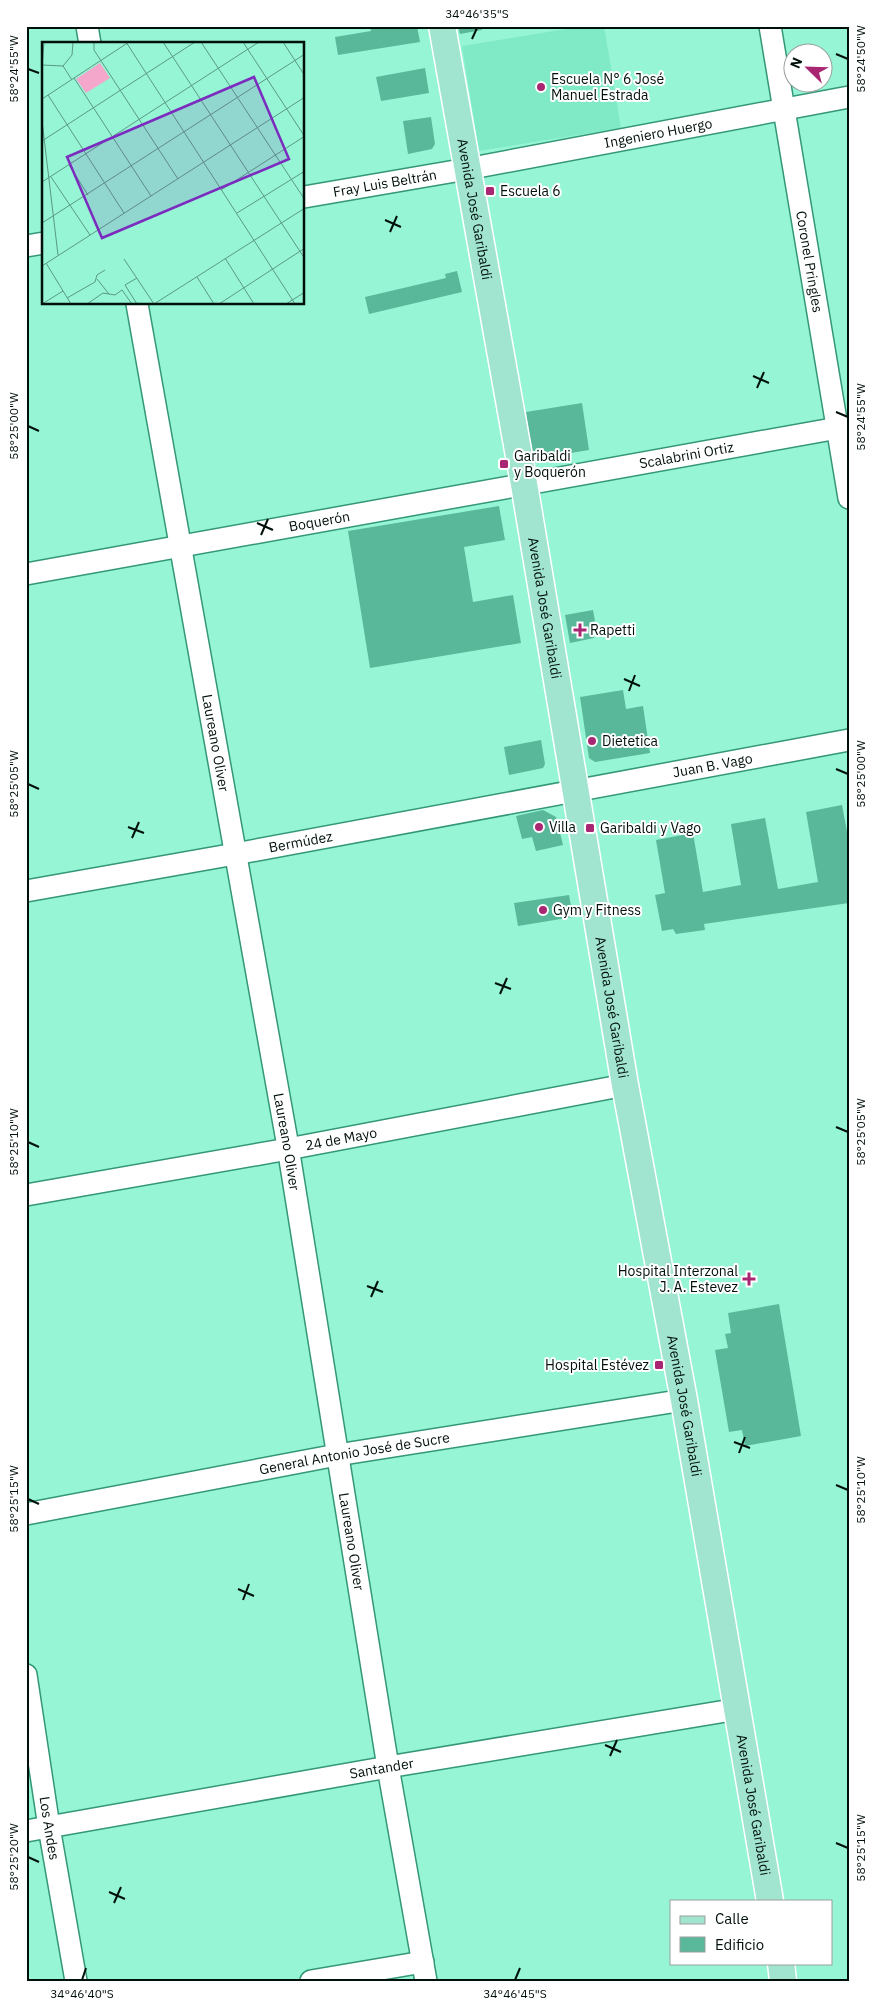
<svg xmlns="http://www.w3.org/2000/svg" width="875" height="2007" viewBox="0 0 875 2007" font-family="'IBM Plex Sans',sans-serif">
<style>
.built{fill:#80eac6}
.building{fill:#59b89a}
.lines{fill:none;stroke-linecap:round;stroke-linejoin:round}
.minor-casing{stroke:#34977a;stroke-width:24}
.major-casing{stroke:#fff;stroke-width:29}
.minor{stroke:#fff;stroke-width:21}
.major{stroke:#a1e4cf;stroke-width:26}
.ticks{fill:none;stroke:#00100a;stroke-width:2}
.poi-dot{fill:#a92673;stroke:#fff;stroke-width:2}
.labels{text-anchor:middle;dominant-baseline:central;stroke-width:4;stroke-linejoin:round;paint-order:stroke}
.poi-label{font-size:14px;fill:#00100a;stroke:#fff;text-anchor:start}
.street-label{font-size:14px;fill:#00100a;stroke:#fff}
.inset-road{fill:none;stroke:#5a9983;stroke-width:1}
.view{fill:#7b2cbf;fill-opacity:0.15;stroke:#7b2cbf;stroke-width:2.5}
.inset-edge{fill:none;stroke:#00100a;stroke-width:2.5}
.neatline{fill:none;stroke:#00100a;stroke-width:2}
.ticks-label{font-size:12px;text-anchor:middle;fill:#00100a}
</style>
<rect width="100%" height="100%" fill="#96f5d4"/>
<path class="built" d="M584,26H604L621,128L479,151L462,46Z"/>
<g class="building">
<path d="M370,26H417L420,42L338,55L335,37L371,31Z"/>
<path d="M458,26H481L482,30L460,34Z"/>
<path d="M425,68L429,93L381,101L376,77Z"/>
<path d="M431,117L435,144L432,149L408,154L403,121Z"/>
<path d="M457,271L462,292L369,314L365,297L446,278L445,274Z"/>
<path d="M582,403L589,450L546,457L532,452L526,412Z"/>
<path d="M499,506L505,540L464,547L473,602L513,595L521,643L370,668L348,531Z"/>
<path d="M593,610L595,621L591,622L594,638L570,643L565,615Z"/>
<path d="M623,690L626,709L643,706L650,753L595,762L589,758L580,697Z"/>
<path d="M541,740L545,764L543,768L509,775L504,747Z"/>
<path d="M842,805L849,842V903L704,924L705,930L676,934L673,929L662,931L655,895L665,893L656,840L693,833L703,892L741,885L731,824L765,818L778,889L818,882L806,812Z"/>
<path d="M543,810L556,817L563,845L536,851L532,837L522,839L516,816Z"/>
<path d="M569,895L573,917L518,926L514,903Z"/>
<path d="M779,1304L801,1436L745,1446L742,1430L729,1432L715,1350L728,1348L725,1334L731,1333L728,1313Z"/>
</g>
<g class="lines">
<defs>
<g id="minor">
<path d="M87,26L90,44"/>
<path id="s1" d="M770,26L849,498"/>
<path id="s2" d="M304,197L467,169L849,97"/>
<path d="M26,246L44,243"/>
<path id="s3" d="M137,304L287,1141L388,1767L426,1981"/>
<path id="s4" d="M26,574L849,426"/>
<path id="s5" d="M26,891L235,854L849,740"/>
<path id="s6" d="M26,1195L288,1149L625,1085"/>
<path id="s7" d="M26,1514L337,1455L684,1400"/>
<path id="s8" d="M26,1675L49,1827L76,1981"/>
<path id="s9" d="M26,1831L388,1767L738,1709"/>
<path d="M311,1981L423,1962"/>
</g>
<g id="major">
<path id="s10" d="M442,26L524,484L625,1085L684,1400L770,1901"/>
<path d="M781,1963L783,1981"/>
</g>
</defs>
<use href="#minor" class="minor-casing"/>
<use href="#major" class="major-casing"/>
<use href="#minor" class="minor"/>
<use href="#major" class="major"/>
</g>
<path class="ticks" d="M472,39L477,28M836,54L848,59M28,69L39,73M385,220L401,227M390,232L397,216M753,376L769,383M757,388L764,372M836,412L848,417M28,426L39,431M257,523L273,530M261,535L268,519M624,679L640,686M629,691L635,675M836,769L848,774M28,784L39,789M128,827L144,833M132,838L139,822M495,983L511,989M500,994L507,978M836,1127L848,1132M28,1142L39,1147M367,1286L383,1292M371,1297L378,1281M734,1442L750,1448M739,1453L745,1437M836,1485L848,1490M28,1499L39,1504M238,1589L254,1596M243,1600L249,1584M605,1745L621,1752M610,1756L617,1740M836,1843L848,1848M28,1857L39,1862M109,1892L125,1899M114,1903L121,1887M82,1980L86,1968M515,1980L520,1968"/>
<g class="poi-dot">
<circle cx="541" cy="87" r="5"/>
<rect x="485" y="186" width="10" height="10" rx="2.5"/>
<rect x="499" y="459" width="10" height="10" rx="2.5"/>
<path d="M577.5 622.5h5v5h5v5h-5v5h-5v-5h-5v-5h5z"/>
<circle cx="592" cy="741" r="5"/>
<circle cx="539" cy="827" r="5"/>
<rect x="585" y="823" width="10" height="10" rx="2.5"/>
<circle cx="543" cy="910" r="5"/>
<path d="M746.5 1271.5h5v5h5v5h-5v5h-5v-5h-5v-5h5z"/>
<rect x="654" y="1360" width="10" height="10" rx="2.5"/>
</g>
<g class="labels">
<g class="poi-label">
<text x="551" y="79">Escuela N° 6 José<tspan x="551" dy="16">Manuel Estrada</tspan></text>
<text x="500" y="191">Escuela 6</text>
<text x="514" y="456">Garibaldi<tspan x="514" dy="16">y Boquerón</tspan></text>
<text x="590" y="630">Rapetti</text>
<text x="602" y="741">Dietetica</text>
<text x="549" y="827">Villa</text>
<text x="600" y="828">Garibaldi y Vago</text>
<text x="553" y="910">Gym y Fitness</text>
<text x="738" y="1271" text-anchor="end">Hospital Interzonal<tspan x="738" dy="16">J. A. Estevez</tspan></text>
<text x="649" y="1365" text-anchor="end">Hospital Estévez</text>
</g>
<g class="street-label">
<text stroke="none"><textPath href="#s2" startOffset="360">Ingeniero Huergo</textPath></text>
<text stroke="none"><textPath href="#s2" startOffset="82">Fray Luis Beltrán</textPath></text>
<text stroke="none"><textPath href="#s10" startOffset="186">Avenida José Garibaldi</textPath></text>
<text stroke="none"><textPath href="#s1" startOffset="239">Coronel Pringles</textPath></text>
<text stroke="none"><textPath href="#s4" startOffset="671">Scalabrini Ortiz</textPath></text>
<text stroke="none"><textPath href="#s4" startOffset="298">Boquerón</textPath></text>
<text stroke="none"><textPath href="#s10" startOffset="591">Avenida José Garibaldi</textPath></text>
<text stroke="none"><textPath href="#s3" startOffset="446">Laureano Oliver</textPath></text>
<text stroke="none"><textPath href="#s5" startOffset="698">Juan B. Vago</textPath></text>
<text stroke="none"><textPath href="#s5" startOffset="279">Bermúdez</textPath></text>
<text stroke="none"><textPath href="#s10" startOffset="996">Avenida José Garibaldi</textPath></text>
<text stroke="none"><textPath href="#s6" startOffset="320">24 de Mayo</textPath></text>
<text stroke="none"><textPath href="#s3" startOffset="851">Laureano Oliver</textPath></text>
<text stroke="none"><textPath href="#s10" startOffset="1401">Avenida José Garibaldi</textPath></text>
<text stroke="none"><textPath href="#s7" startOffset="334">General Antonio José de Sucre</textPath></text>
<text stroke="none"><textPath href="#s3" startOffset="1256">Laureano Oliver</textPath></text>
<text stroke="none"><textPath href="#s9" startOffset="361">Santander</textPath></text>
<text stroke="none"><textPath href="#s10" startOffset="1806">Avenida José Garibaldi</textPath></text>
<text stroke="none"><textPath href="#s8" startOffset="155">Los Andes</textPath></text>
</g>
</g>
<g transform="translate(42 42)">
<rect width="262" height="262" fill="#96f5d4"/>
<path d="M58,21L68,36L44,51L34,37Z" fill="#f5a7cb"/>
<path class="inset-road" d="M52,0V8L136,137M84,0L253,262M121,0L263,217M159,0L263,158M201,0L263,95M241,0L263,34M0,23L21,24M21,24L30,13L31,0M21,24L30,38M0,25L2,0M32,36L109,154M6,53L82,171M0,57L87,0M0,79L16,213M0,99L153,0M27,123L46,153M9,135L48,193M0,140L217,0M179,148L263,94M195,171L263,129M0,181L263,12M183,216L212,262M82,217L112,262L263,166M4,221L29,262M0,224L263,55M155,235L172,262M55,237L67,252M25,256L53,240L55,233L63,228M0,262L21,249M45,262L61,251L73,253L80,248L90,262M95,262L83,243L95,236M177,262L263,206M244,262L263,250"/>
<path class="view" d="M212,35L247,117L60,196L25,115Z"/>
<rect width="262" height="262" class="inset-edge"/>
</g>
<rect width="875" height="2007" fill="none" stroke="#ffffff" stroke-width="55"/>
<rect x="670" y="1900" width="162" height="65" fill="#ffffff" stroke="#999f9d"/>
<rect x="680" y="1916" width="25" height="8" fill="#a1e4cf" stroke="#999f9d"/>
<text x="715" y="1924" font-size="15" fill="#00100a">Calle</text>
<rect x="680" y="1937" width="25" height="15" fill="#59b89a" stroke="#999f9d"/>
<text x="715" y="1950" font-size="15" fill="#00100a">Edificio</text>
<g transform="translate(808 68) rotate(293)"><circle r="24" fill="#ffffff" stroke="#999f9d"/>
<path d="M0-4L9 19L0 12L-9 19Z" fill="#a92673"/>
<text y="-8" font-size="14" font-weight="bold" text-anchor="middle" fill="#00100a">N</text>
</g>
<rect x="28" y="28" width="820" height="1952" class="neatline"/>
<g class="ticks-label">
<text x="477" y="18">34°46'35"S</text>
<text transform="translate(861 59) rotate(-90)" y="4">58°24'50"W</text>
<text transform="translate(14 69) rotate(-90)" y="4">58°24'55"W</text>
<text transform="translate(861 417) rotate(-90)" y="4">58°24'55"W</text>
<text transform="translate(14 426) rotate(-90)" y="4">58°25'00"W</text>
<text transform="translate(861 774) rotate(-90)" y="4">58°25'00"W</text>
<text transform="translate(14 784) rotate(-90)" y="4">58°25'05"W</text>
<text transform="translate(861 1132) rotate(-90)" y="4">58°25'05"W</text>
<text transform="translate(14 1142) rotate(-90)" y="4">58°25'10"W</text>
<text transform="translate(861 1490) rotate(-90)" y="4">58°25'10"W</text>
<text transform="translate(14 1499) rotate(-90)" y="4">58°25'15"W</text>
<text transform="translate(861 1848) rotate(-90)" y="4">58°25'15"W</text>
<text transform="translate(14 1857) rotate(-90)" y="4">58°25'20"W</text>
<text x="82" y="1998">34°46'40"S</text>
<text x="515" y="1998">34°46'45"S</text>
</g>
</svg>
